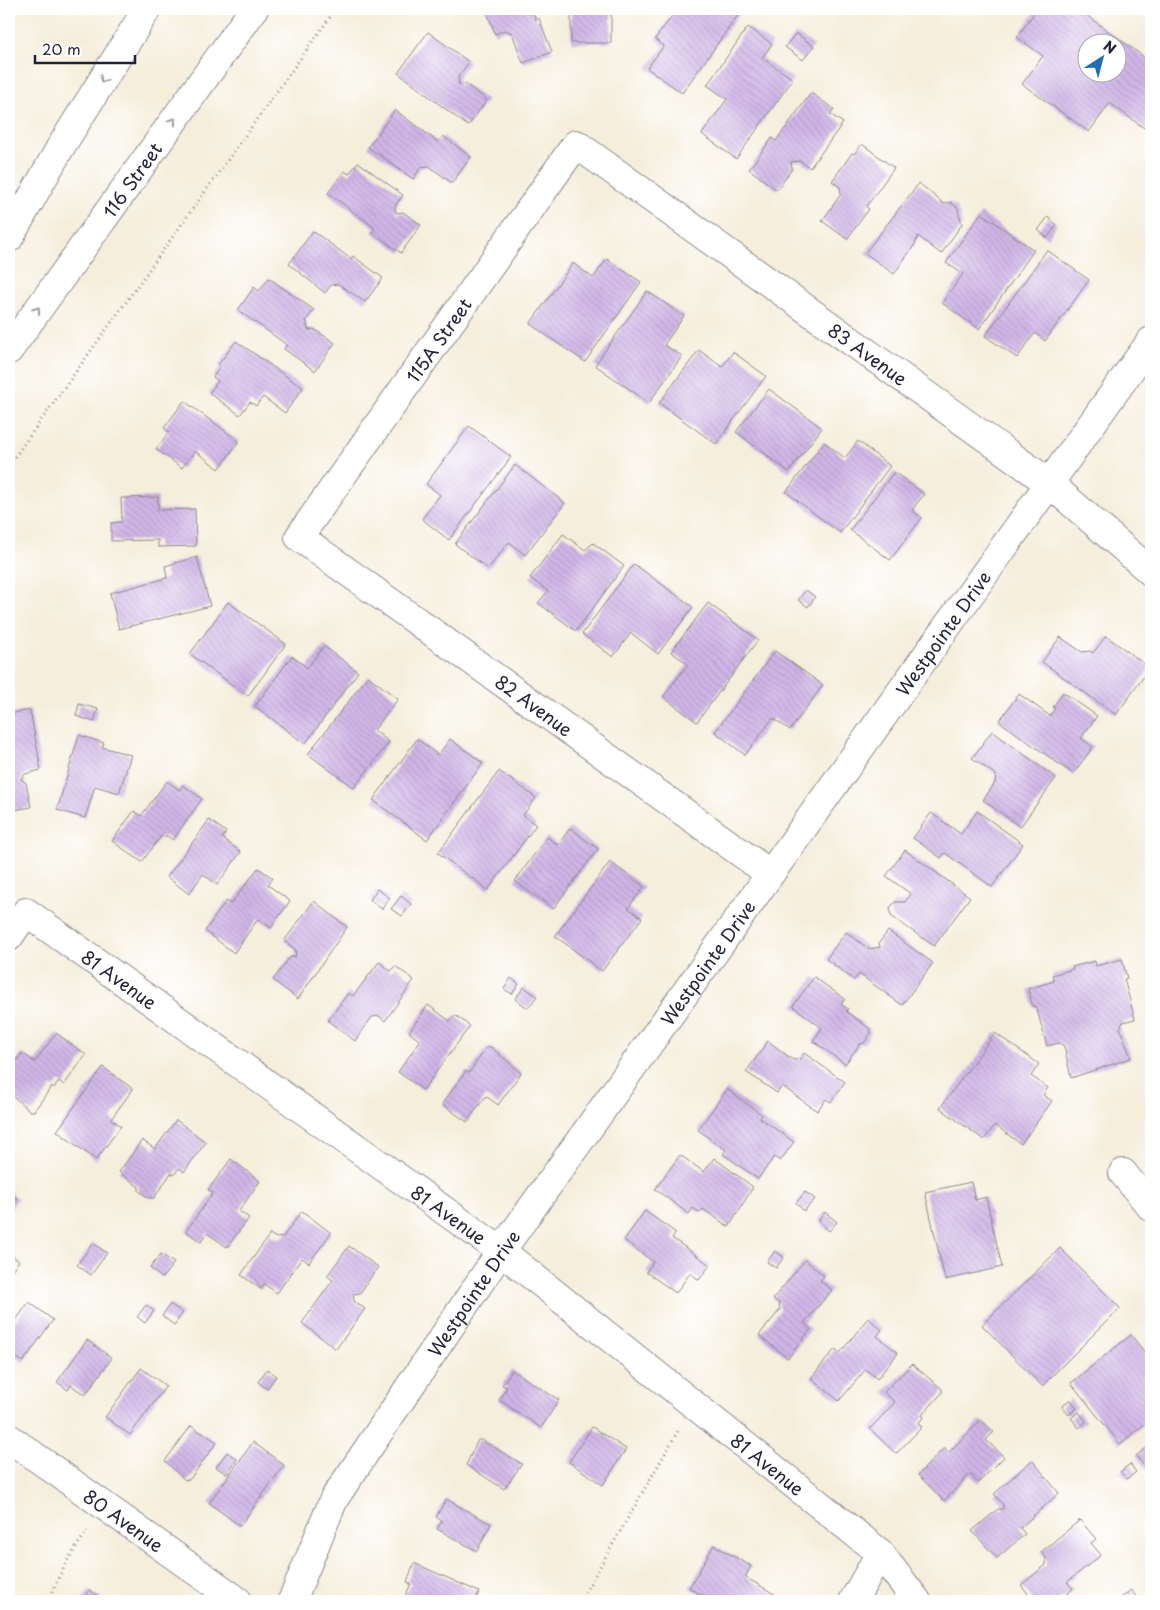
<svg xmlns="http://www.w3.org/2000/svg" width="1160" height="1610" viewBox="0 0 1160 1610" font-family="'Playpen Sans',sans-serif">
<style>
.building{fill:url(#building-back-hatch);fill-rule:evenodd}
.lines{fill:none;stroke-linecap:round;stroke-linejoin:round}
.minor-casing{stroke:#8c888b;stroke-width:30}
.major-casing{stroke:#8c888b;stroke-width:30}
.path{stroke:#8c888b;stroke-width:3;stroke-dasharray:1 4;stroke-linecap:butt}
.minor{stroke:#fff;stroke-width:28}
.major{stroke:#fff;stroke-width:28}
.oneway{stroke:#9c9ca7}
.labels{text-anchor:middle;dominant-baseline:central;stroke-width:5;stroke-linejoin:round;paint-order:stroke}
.street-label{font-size:18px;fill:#22223b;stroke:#fff}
</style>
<defs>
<pattern id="building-back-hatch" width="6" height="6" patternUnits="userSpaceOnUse" patternTransform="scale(1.25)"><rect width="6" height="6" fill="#d0b5e7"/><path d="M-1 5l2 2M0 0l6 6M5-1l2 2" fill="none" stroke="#b29bc7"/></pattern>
</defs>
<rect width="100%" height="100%" fill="#fff"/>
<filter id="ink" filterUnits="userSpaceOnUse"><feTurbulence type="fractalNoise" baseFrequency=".02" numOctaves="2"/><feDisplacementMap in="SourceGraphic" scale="10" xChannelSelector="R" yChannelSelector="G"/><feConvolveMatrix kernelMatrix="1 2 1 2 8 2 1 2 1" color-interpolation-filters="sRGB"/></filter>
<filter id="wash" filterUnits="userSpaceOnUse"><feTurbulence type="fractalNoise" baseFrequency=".0096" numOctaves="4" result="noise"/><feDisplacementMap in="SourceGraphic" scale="20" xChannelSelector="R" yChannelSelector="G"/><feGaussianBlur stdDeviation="1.12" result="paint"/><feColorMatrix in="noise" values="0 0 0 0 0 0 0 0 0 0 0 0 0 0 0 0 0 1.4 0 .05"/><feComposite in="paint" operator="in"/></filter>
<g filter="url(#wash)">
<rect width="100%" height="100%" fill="#f5eedb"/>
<g id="blocks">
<g class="building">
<path d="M486,9H532L536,20L539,18L552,52L523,63L512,33L505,30L495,34Z"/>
<rect x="571" y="9" width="40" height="34"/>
<path d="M677,9H739L741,11L682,93L647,68L664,46L655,39Z"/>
<path d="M1037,9H1078L1151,62V133L1110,103L1089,132L1022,84L1043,56L1017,37ZM1088,42H1118V72H1088Z"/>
<path d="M748,27L772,44L762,58L793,79L736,159L702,134L727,99L707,85Z"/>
<path d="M428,32L469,62L458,77L459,85L465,84L487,100L468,126L398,73Z"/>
<path d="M796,33L814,46L803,60L785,47Z"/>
<path d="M811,93L834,109L830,114L843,123L810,168L801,161L791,162L792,169L777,190L749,169L772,138L776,141Z"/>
<path d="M395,110L438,142L443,136L471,157L452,183L429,166L421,167L413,179L368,147Z"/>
<path d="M862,144L894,168L866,207L869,209L847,239L822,221L841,194L840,187L832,181L852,153L854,154Z"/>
<path d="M358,162L403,195L395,206L396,213L403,212L421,225L401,253L372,232L375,228L328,193L344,171L349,174Z"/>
<path d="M919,183L944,204L950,202L957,207L962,224L941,254L918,236L915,244L894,274L865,253Z"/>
<path d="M981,213L1034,250L979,329L942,303L963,274L946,263Z"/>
<path d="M1048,217L1057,225L1047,238L1038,230Z"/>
<path d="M313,231L351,259L353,256L383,278L365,302L338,284L331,285L325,293L289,264Z"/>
<path d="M1047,250L1089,280L1045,341L1035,333L1017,358L985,336Z"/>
<path d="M607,259L641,282L585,362L530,324L573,263L593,278Z"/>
<path d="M269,278L314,310L306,320L308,330L314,329L335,343L315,371L284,349L287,345L238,310L254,287L259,291Z"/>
<path d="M647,291L684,316L664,345L682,356L649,403L595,365Z"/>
<path d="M236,341L303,388L285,413L263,397L256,406L250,402L240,415L209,393L218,381L213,377L220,367L218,365Z"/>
<path d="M699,350L722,367L733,352L766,376L716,444L659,403Z"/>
<path d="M769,389L822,428L789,472L736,432Z"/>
<path d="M184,401L239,441L219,469L195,451L182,468L156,449L169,432L164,428Z"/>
<path d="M469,426L511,457L449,540L422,519L440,495L426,484Z"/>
<path d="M858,441L890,466L840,533L786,492L824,442L845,458Z"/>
<path d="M515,465L565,503L525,555L509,542L488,569L455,544Z"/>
<path d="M894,472L924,494L912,510L922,518L890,560L850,530Z"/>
<path d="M158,497V510L195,509L196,546L158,547V540L111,541V523L122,522L121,498Z"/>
<path d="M563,534L585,550L593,543L624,566L576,631L538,603L548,591L530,578Z"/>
<path d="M197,557L210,606L119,629L110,593L167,578L165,566Z"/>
<path d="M634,564L693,607L658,654L631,633L613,657L582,634Z"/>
<path d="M806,590L815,597L808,607L798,600Z"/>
<path d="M228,602L286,644L248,696L190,654Z"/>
<path d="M708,603L758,640L697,722L663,697L688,664L671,652Z"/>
<path d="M1106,636L1150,668L1116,715L1042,662L1060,637L1082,652L1090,651L1093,653Z"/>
<path d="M324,646L358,672L305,744L255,706L292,656L307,668Z"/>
<path d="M775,651L823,685L790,730L773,718L745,755L715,732Z"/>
<path d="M368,676L398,699L374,730L389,742L354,788L308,754Z"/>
<path d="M1063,692L1097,716L1081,738L1093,747L1073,774L999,721L1019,694L1050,716L1055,708L1053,707Z"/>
<path d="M79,704L98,709L94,722L76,716Z"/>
<path d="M30,710L41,770L25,774L21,779L26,783L31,807L9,811V714Z"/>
<path d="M992,731L1056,778L1020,827L983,800L995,783L996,775L972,758Z"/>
<path d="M79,735L104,743L102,747L131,755L119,793L95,786L85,818L57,810Z"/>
<path d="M417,739L438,755L450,739L483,763L427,840L373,800Z"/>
<path d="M499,771L536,798L523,815L536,825L488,890L438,853Z"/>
<path d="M167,781L179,790L183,785L202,799L173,840L167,836L160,837L142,862L112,841L134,811L141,816Z"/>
<path d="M977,811L1023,844L992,887L945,853L941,858L913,838L931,813L961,834Z"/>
<path d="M209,820L226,832L222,838L241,852L217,885L203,874L189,894L167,877Z"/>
<path d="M570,828L598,849L553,909L515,881L547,837L558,845Z"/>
<path d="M905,850L970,897L934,946L891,916L890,908L895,902H905L911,894L886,876Z"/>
<path d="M610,862L644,887L628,908L642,918L602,971L555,936Z"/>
<path d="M258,868L273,878L268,885L290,901L271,928L258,919L234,953L205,931L226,901L231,904Z"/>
<path d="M377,889L390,898L382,909L370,900Z"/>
<path d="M401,896L411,904L402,916L391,909Z"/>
<path d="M314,901L347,927L298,999L273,980L290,957L296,956L295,949L284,941Z"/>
<path d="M888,931L933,963L902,1005L859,974L854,980L826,959L846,932L869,949L880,947L879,943Z"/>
<path d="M1122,959L1127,978L1124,979L1135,1019L1123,1022L1120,1028L1131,1058L1071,1078L1064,1046L1059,1043L1047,1046L1036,1006L1033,1007L1028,989L1054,981L1052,975L1073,969L1072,967L1095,961L1096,966Z"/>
<path d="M379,962L391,971L395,966L414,980L385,1021L379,1016L372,1017L355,1041L328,1021L348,993L353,996Z"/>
<path d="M814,977L845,999L841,1004L848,1009L846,1011L870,1029L871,1033L864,1043L860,1044L845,1064L813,1041L822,1028L793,1006Z"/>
<path d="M511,978L519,984L512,994L504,989Z"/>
<path d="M524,987L537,996L528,1008L515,999Z"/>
<path d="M428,1005L450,1021L455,1015L470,1026L423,1090L398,1072L420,1041L409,1032Z"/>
<path d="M56,1033L86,1055L64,1085L59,1081L54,1088L52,1086L34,1111H30L9,1093V1072L22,1053L35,1062Z"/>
<path d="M995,1033L1039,1064L1031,1076L1048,1088L1043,1095L1052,1101L1021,1144L995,1125L984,1140L940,1108Z"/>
<path d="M768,1041L793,1060L800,1059L804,1053L845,1082L831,1102L826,1099L817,1111L782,1086L777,1093L746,1072Z"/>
<path d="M491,1047L521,1073L498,1105L486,1096L467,1122L442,1104L466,1071L469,1073L486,1048Z"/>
<path d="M103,1067L133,1089L111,1119L121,1126L96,1160L57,1131Z"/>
<path d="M727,1089L762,1115L760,1118L794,1142L780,1161L774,1157L758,1179L723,1154L726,1150L698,1130Z"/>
<path d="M176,1120L206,1142L184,1172L179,1168L174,1175L171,1173L154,1198H149L139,1191V1187L119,1172L142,1140L155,1149Z"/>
<path d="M680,1155L704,1172L714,1158L753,1187L729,1227L703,1209L700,1213L693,1208L689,1214L655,1189Z"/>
<path d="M231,1159L260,1181L239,1211L249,1218L227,1247L207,1233L201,1242L186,1231L213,1193L208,1190Z"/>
<path d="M971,1182L975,1200L986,1197L1002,1267L945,1280L925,1192Z"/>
<path d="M9,1192L18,1198L9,1211Z"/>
<path d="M805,1192L815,1199L804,1211L796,1203Z"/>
<path d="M302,1211L331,1233L309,1263L302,1258L277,1293L264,1284L261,1289L241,1275L270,1234L276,1238L283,1237Z"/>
<path d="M645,1211L676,1233L672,1238L710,1265L699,1280L690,1273L676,1293L646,1272L653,1262L624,1240Z"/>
<path d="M825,1212L837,1222L829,1231L818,1221Z"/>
<path d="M93,1243L107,1253L91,1275L77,1265Z"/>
<path d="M349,1246L378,1267L360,1293L353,1294L354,1301L365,1309L336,1349L302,1323L333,1280L327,1276Z"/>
<path d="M1060,1248L1120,1308L1042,1386L982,1325Z"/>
<path d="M775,1251L784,1257L776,1268L767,1262Z"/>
<path d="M9,1253L19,1261L9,1274Z"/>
<path d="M161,1254L174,1263L162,1278L150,1268Z"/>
<path d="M805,1260L824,1276L820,1281L832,1290L804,1323L811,1329L788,1358L759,1335L780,1310L779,1303L773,1299Z"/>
<path d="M29,1302L53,1320L23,1362L9,1352V1330Z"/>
<path d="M170,1304L183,1313L174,1325L162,1316Z"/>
<path d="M146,1305L154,1311L145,1323L137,1317Z"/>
<path d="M868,1318L882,1330L877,1336L898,1353L877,1379L866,1369L839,1401L811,1378L835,1349L840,1353Z"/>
<path d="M1131,1335L1151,1360V1419L1120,1444L1071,1383Z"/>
<path d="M87,1340L112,1358L85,1395L71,1385L68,1390L57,1382Z"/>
<path d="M912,1364L942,1389V1393L922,1415L924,1417L918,1423L922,1427L896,1454L870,1429L895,1402L884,1392Z"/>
<path d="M141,1368L166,1386L130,1435L105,1417Z"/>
<path d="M267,1369L276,1376L267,1389L258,1382Z"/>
<path d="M512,1370L559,1400L541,1428L499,1400L507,1387L502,1385Z"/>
<path d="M1070,1399L1077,1408L1069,1415L1062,1407Z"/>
<path d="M1079,1412L1086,1422L1079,1428L1071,1418Z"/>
<path d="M981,1420L994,1432L986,1440L1004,1457L978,1483L970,1474L944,1501L918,1475L944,1448L948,1453Z"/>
<path d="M191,1426L217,1442L190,1479L185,1480L165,1461Z"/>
<path d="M592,1427L626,1449L603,1485L569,1462Z"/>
<path d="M478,1440H482L522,1464L504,1489L466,1465Z"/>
<path d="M253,1442L284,1465L240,1526L209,1503Z"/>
<path d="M1151,1444V1475L1136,1456Z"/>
<path d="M227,1452L237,1459L227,1474L216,1467Z"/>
<path d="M1032,1460L1059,1493L1020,1528L1025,1534L997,1558L972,1531L998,1509H1003V1504L994,1494Z"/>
<path d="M1130,1464L1136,1472L1127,1479L1120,1472Z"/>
<path d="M446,1499L491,1524L477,1551L437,1529L442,1521L436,1517Z"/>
<path d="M1080,1520L1096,1539L1091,1543L1101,1555L1067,1582L1073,1589L1058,1601H1034L1021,1585L1046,1565V1558L1041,1552Z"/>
<path d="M714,1545L751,1566L745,1577L776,1595L773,1601H714L689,1588Z"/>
<path d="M414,1563L479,1592L475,1601H417L405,1596L411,1584L407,1582Z"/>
<path d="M89,1590L101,1598L98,1601H81Z"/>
<path d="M1131,1590L1140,1601H1117Z"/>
</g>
</g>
</g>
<g filter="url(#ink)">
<use href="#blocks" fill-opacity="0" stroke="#8c888b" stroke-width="1"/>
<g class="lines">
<defs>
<g id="minor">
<path id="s1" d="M769,873L299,537L576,144L1049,483L1151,572"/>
<path id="s2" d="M9,937L26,912L501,1251L880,1553L917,1601"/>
<path d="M1123,1173L1151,1207"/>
<path id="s3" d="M9,1438L238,1601"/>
<path id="s4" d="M292,1601L334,1499L501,1251L1151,341"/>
<path d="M853,1601L880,1553"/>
</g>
<g id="major">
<path d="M9,238L60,148L147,9"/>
<path id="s5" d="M9,350L254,9"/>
</g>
</defs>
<use href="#minor" class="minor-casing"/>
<use href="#major" class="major-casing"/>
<g class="path">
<path d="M9,465L336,9"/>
<path d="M48,1601L67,1561L87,1531"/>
<path d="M580,1601L678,1431"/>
</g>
<use href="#minor" class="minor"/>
<use href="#major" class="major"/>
</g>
<defs><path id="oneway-chevron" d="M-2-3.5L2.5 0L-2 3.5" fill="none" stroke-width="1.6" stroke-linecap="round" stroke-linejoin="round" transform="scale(1.25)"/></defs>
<g class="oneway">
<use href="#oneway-chevron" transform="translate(103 80) rotate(122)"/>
<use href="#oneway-chevron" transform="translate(173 121) rotate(-54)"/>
<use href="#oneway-chevron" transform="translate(37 310) rotate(-54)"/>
</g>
</g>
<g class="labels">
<g class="street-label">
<text stroke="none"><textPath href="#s5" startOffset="210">116 Street</textPath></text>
<text stroke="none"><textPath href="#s1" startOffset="819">115A Street</textPath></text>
<text stroke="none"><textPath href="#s1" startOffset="1418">83 Avenue</textPath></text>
<text stroke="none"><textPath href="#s4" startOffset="1169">Westpointe Drive</textPath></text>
<text transform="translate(534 705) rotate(36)">82 Avenue</text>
<text stroke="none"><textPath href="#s4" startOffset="764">Westpointe Drive</textPath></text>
<text stroke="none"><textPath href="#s2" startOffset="145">81 Avenue</textPath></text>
<text stroke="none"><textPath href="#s2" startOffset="550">81 Avenue</textPath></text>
<text stroke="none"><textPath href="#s4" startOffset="359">Westpointe Drive</textPath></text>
<text stroke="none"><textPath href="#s2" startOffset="955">81 Avenue</textPath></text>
<text stroke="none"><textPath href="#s3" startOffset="141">80 Avenue</textPath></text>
</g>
</g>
<rect width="1160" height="1610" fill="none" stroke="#fff" stroke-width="30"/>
<g transform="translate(1102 58) rotate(36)"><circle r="24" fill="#ffffff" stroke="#a7a7b1"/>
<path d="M0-4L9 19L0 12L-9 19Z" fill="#1f6fb2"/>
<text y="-8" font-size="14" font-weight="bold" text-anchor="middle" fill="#22223b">N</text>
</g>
<path d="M35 55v8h100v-8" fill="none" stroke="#22223b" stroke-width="2.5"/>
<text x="42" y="55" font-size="15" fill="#22223b" stroke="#ffffff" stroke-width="4" paint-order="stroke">20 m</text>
</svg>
